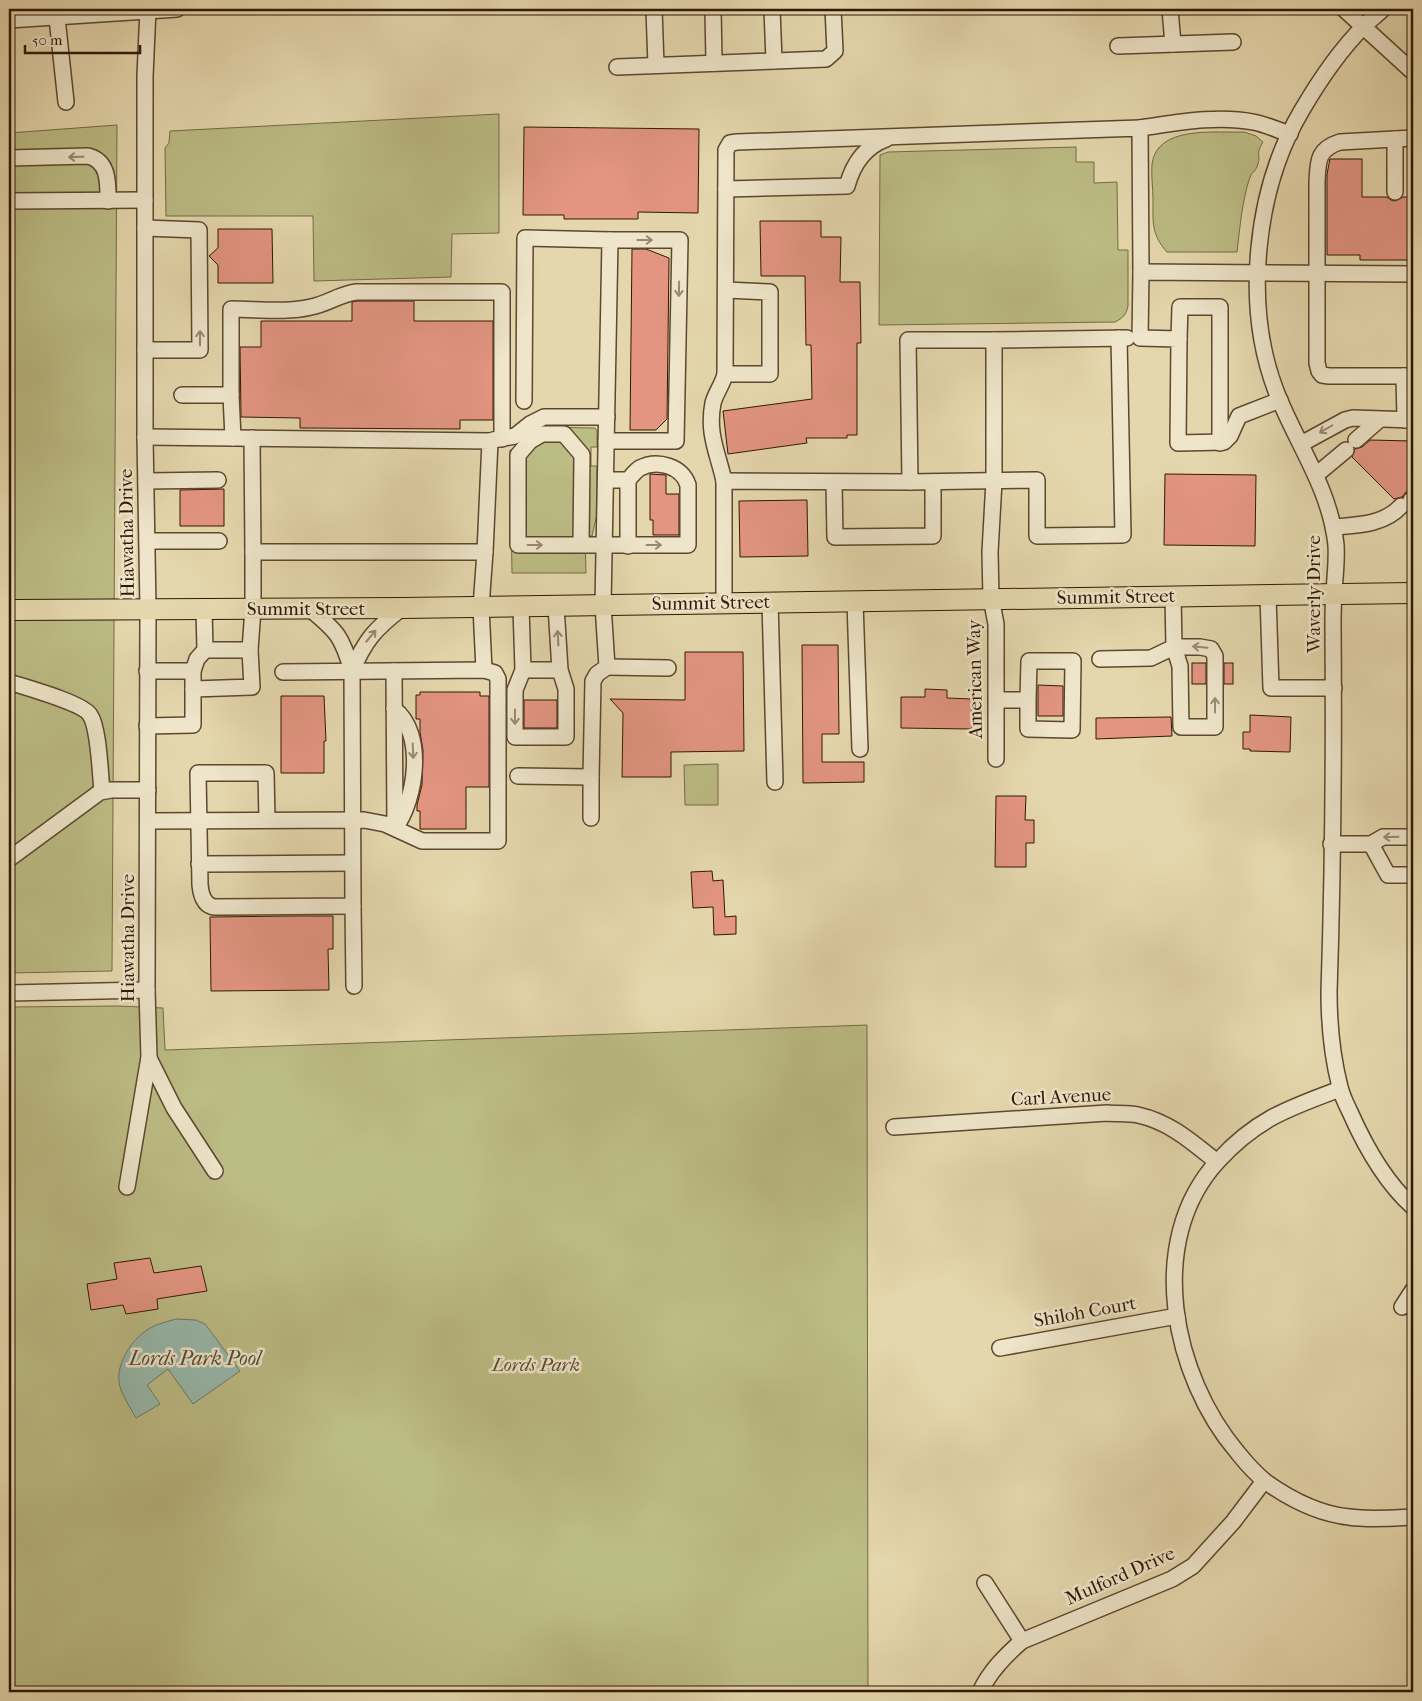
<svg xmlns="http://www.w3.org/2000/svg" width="1422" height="1701" viewBox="0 0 1422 1701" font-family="'IM FELL French Canon',serif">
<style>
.green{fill:#bcbc85;stroke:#766a44}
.water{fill:#96b9ac;stroke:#6e7869}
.building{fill:#e39582;stroke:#311704}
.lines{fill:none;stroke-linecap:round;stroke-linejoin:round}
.minor-casing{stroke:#5e472e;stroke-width:18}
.major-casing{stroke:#311704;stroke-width:22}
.minor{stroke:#eee5ca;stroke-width:15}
.major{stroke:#e5d7ad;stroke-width:20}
.oneway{stroke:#998871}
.labels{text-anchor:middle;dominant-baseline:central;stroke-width:5;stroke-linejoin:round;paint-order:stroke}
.street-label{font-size:19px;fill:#311704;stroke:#eee5ca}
.park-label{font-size:19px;font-style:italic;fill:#5b492b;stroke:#eee5ca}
.water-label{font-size:20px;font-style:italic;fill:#4f4836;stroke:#eee5ca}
</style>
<rect width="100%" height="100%" fill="#e5d7ad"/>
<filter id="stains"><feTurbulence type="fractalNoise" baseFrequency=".004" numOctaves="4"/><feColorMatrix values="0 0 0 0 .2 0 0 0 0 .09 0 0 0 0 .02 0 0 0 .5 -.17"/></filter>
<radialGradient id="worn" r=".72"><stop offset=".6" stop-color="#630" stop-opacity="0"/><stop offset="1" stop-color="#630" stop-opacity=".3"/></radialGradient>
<g class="green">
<path d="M499,114V233L452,234L451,277L314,281L313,216H166L165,148L169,143L170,131Z"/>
<path d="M117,125L112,971L9,973V133Z"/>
<path d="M1244,132L1256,136L1263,142C1255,155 1261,154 1258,164C1257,170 1252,172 1250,177C1242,201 1240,227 1237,252H1167C1151,234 1153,222 1153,199C1153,188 1151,176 1152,164C1157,125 1215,133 1244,132Z"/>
<path d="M1076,147V162H1094V183L1117,182L1118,250H1128V306C1126,315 1123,318 1115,322L879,325L880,155L888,152Z"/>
<path d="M543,427L595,428L597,431V447H591V466H597V514L592,536H585L586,573H512L510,450H515Z"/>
<path d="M718,764V805H685L684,765Z"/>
<path d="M118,1006L163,1008L165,1050L867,1025L868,1692H9V1007Z"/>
</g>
<path class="water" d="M176,1319L196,1320L205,1324L240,1371L193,1404L168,1369L147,1385L160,1404L136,1418C131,1409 125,1400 121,1390C112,1367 132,1336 154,1326C161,1323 169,1321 176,1319Z"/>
<g class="building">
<path d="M524,127L699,129L698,213L638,212V219H564V215H523Z"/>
<path d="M1330,159H1362V197H1387L1391,200L1395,201L1403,197H1413V260H1360V255H1327V174Z"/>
<path d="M760,221H821V237H841L840,282H860L861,343H857V435H847V438H806L807,443L728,454L723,411L812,399L811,345H806L805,276H761Z"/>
<path d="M218,229H272L273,283H218V265L209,256L218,248Z"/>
<path d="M632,249H646L669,258L667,419L656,430H630Z"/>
<path d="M357,301H414V321H493V420H460V429L300,428V418L241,417L240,347H261V321H352V302Z"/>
<path d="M1370,440L1412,441L1411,491L1406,492L1402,497L1394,499L1352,457L1355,449L1362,447Z"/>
<path d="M650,474L666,475V494H679V535H653V520H650Z"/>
<path d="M1165,474L1256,475L1255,546L1164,545Z"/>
<path d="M224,489V526H180V490Z"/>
<path d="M807,500L808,556L740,557L739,501Z"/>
<path d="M802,645H838L839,734H822V762H864V782L803,783Z"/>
<path d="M685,652H743L744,751L671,752V777H622L623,713L610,699L685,700Z"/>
<rect x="1192" y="663" width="14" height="21"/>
<rect x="1224" y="663" width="9" height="21"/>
<path d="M1038,685L1063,686V716H1038Z"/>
<path d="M925,689L947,690V698L972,699V729L901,728V697H925Z"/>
<path d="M420,692H480V696H489V787H466V829H420V811H417V805L422,785L423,750L420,732V719H416V695H420Z"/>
<path d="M281,696H324L326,741H324V773H281Z"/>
<rect x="524" y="700" width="33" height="28"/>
<path d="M1250,715L1291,717L1290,752L1250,751V749H1243V732H1250Z"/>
<path d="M1171,717L1172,736L1096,739V718Z"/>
<path d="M996,796H1026L1025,820H1034V843H1026V867H995Z"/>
<path d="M712,871L713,881L723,880L725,917L736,916V934L714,935L713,907L693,908L691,872Z"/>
<path d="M293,916H333V949H328L329,990L211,991L210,917Z"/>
<path d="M150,1258L154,1273L201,1266L207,1291L157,1299L158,1309L126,1314L123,1305L91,1310L87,1284L117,1279L114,1263Z"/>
</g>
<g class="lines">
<defs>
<g id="minor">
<path d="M654,9L656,65"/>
<path d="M713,9L714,63"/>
<path d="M772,9L774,61"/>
<path d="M1170,9L1173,44"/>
<path d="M1344,9L1413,72"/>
<path d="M1383,9C1377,15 1370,20 1364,26C1340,50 1319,81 1302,110C1255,189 1243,305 1276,391C1296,443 1330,488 1336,545C1337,561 1335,576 1334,592C1333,604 1333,616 1333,628C1334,749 1333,871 1329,992C1329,1024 1332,1056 1340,1087C1342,1096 1346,1104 1350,1112C1365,1146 1385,1182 1413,1207"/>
<path d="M57,18L66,102"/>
<path d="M9,20L177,9"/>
<path d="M1118,46L1233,42"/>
<path d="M617,67L826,59L835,51L833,9"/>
<path d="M1140,128C1176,123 1216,115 1253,122C1265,124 1277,130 1290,134"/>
<path d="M1413,138L1340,142C1317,149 1318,162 1317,182V363L1319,371L1322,375L1329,376H1413"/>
<path d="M1395,139V192"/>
<path d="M9,158L88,156C109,161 108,183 108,201"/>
<path d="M726,189L847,186C853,164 864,147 886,139"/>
<path d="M9,201L145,200"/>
<path d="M145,228L199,230L200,350H145"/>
<path d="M1179,339L1180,307H1220V443"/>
<path d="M994,340H908L910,482L1037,480V536L1123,535L1119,338"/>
<path d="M725,374H770V292L726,290"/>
<path d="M1404,376L1405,420"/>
<path d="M182,395H231L233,438"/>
<path d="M231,395V309C257,309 286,313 311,307C327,304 340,294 356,292H502V439"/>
<path d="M1280,400L1239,416L1230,436L1224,442L1178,443L1179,339L1140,338L1141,272L1413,274"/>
<path d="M145,437L490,441L485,552L481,607L484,670"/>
<path d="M252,438L253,552H485"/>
<path d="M493,440L515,436L530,424L544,417H607"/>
<path d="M1356,440L1379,420"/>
<path d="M606,441H676L680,240H610"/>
<path d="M1301,444L1345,420L1353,418L1413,420"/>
<path d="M1316,475L1346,450"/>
<path d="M146,481L218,480"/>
<path d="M724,481C718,453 707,434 713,403C716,392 723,384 725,374L726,150L730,143L737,142L1140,128L1141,272"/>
<path d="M834,483L835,537L933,536V482"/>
<path d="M1411,500H1413"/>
<path d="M1334,527C1357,525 1384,525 1401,506"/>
<path d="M147,541H219"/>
<path d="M581,545H518V455L530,441L542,434H564L582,455L581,545H688V485C682,466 657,459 640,468C635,471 632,476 628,480H606"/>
<path d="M628,546V480"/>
<path d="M1268,596L1271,688H1334"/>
<path d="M770,602L775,782"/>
<path d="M855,602L860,749"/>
<path d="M724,603V481L910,482"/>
<path d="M521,607L523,670L515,690V737H566V689L560,670L556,606"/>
<path d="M205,650H250"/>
<path d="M1100,659L1151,658L1174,647H1200L1211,649L1215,656V727H1181L1180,666L1174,647L1173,596"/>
<path d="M607,667L668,668"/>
<path d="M523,670H560"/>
<path d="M147,671H193"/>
<path d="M352,671C365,640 375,629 402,608"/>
<path d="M394,671L395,828"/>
<path d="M9,682C24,687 83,703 90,715C99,728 100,773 102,791"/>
<path d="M193,689L252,687L250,650L253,609V552"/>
<path d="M997,700H1028V729L1072,730L1073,661H1029L1028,700"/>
<path d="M394,709C426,733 416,800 395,828"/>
<path d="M147,726L193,725V671L197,659L205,650L204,609"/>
<path d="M996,759V624L991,598L990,552L994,481V340L1127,338"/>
<path d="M518,776L591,777L593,681L597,674L607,667L603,605L610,240L525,238L524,401"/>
<path d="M591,818V777"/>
<path d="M267,820L266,773H198L200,885C201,895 204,906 215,907L353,906L352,671C342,637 338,632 310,609"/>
<path d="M148,821L364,820L385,824L422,841H498V679L495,673L484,670L283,672"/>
<path d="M1331,844H1371L1383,837H1413"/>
<path d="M1371,844L1388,875H1413"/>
<path d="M9,859L100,792L111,790H148"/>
<path d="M199,864L352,863"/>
<path d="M353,906L354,986"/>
<path d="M9,993L147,990"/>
<path d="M149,1058L174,1108L215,1171"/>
<path d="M1340,1089C1289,1108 1256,1119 1218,1161C1144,1241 1173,1377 1238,1453C1246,1463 1256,1474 1266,1482C1290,1499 1320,1514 1349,1517C1370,1520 1392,1518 1413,1517"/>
<path d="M894,1127L1107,1113C1117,1114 1128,1113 1138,1115C1170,1122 1192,1142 1217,1162"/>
<path d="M127,1187L149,1057L147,990L148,609L145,437V76L148,9"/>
<path d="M1402,1307L1413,1290"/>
<path d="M1000,1348L1177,1316"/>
<path d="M985,1583L1022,1641"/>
<path d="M980,1692C990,1671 1005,1656 1022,1641L1172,1579L1193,1566L1233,1522L1264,1481"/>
</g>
<path id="major" d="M9,610L402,608L1413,593"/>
</defs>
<use href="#minor" class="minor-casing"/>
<use href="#major" class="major-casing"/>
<use href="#minor" class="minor"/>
<use href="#major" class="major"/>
</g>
<defs><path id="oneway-shaft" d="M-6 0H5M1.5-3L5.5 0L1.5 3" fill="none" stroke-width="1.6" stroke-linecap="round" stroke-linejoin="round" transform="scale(1.25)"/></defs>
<g class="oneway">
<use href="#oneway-shaft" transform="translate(76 157) rotate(179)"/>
<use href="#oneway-shaft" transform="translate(645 240)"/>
<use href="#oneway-shaft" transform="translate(679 289) rotate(91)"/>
<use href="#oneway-shaft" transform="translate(200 338) rotate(-90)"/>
<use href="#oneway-shaft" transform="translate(1326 429) rotate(150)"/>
<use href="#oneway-shaft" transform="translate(535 545)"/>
<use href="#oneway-shaft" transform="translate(654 545)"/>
<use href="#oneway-shaft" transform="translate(371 636) rotate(-50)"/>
<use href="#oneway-shaft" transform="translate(558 638) rotate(-93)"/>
<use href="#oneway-shaft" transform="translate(1200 647) rotate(-175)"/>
<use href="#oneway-shaft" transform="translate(1215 705) rotate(-90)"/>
<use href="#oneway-shaft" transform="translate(515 717) rotate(90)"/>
<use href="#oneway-shaft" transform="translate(413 751) rotate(88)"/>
<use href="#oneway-shaft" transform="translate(1391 837) rotate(178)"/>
</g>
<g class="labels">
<g class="street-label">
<text transform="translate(127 533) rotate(-91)">Hiawatha Drive</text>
<text transform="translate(1314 594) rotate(-90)">Waverly Drive</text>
<text transform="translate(1116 597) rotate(-1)">Summit Street</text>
<text transform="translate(711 603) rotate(-1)">Summit Street</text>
<text x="306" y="609">Summit Street</text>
<text transform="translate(975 679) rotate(-91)">American Way</text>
<text transform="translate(128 938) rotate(-90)">Hiawatha Drive</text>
<text transform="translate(1061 1097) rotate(-3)">Carl Avenue</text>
<text transform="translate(1085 1312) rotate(-10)">Shiloh Court</text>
<text transform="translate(1120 1576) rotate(-24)">Mulford Drive</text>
</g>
<g class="park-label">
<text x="536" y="1365">Lords Park</text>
</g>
<g class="water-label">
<text x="195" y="1358">Lords Park Pool</text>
</g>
</g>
<rect width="1422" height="1701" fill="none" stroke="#e5d7ad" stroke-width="30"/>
<rect x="10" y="10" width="1402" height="1681" fill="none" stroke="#311704" stroke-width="2.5"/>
<rect x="15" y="15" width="1392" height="1671" fill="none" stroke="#311704"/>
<path d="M25 45v8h115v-8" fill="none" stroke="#311704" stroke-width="2.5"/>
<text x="32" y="45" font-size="15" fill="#311704" stroke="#eee5ca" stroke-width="4" paint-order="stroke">50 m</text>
<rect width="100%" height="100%" filter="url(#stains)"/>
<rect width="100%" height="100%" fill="url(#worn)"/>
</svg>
